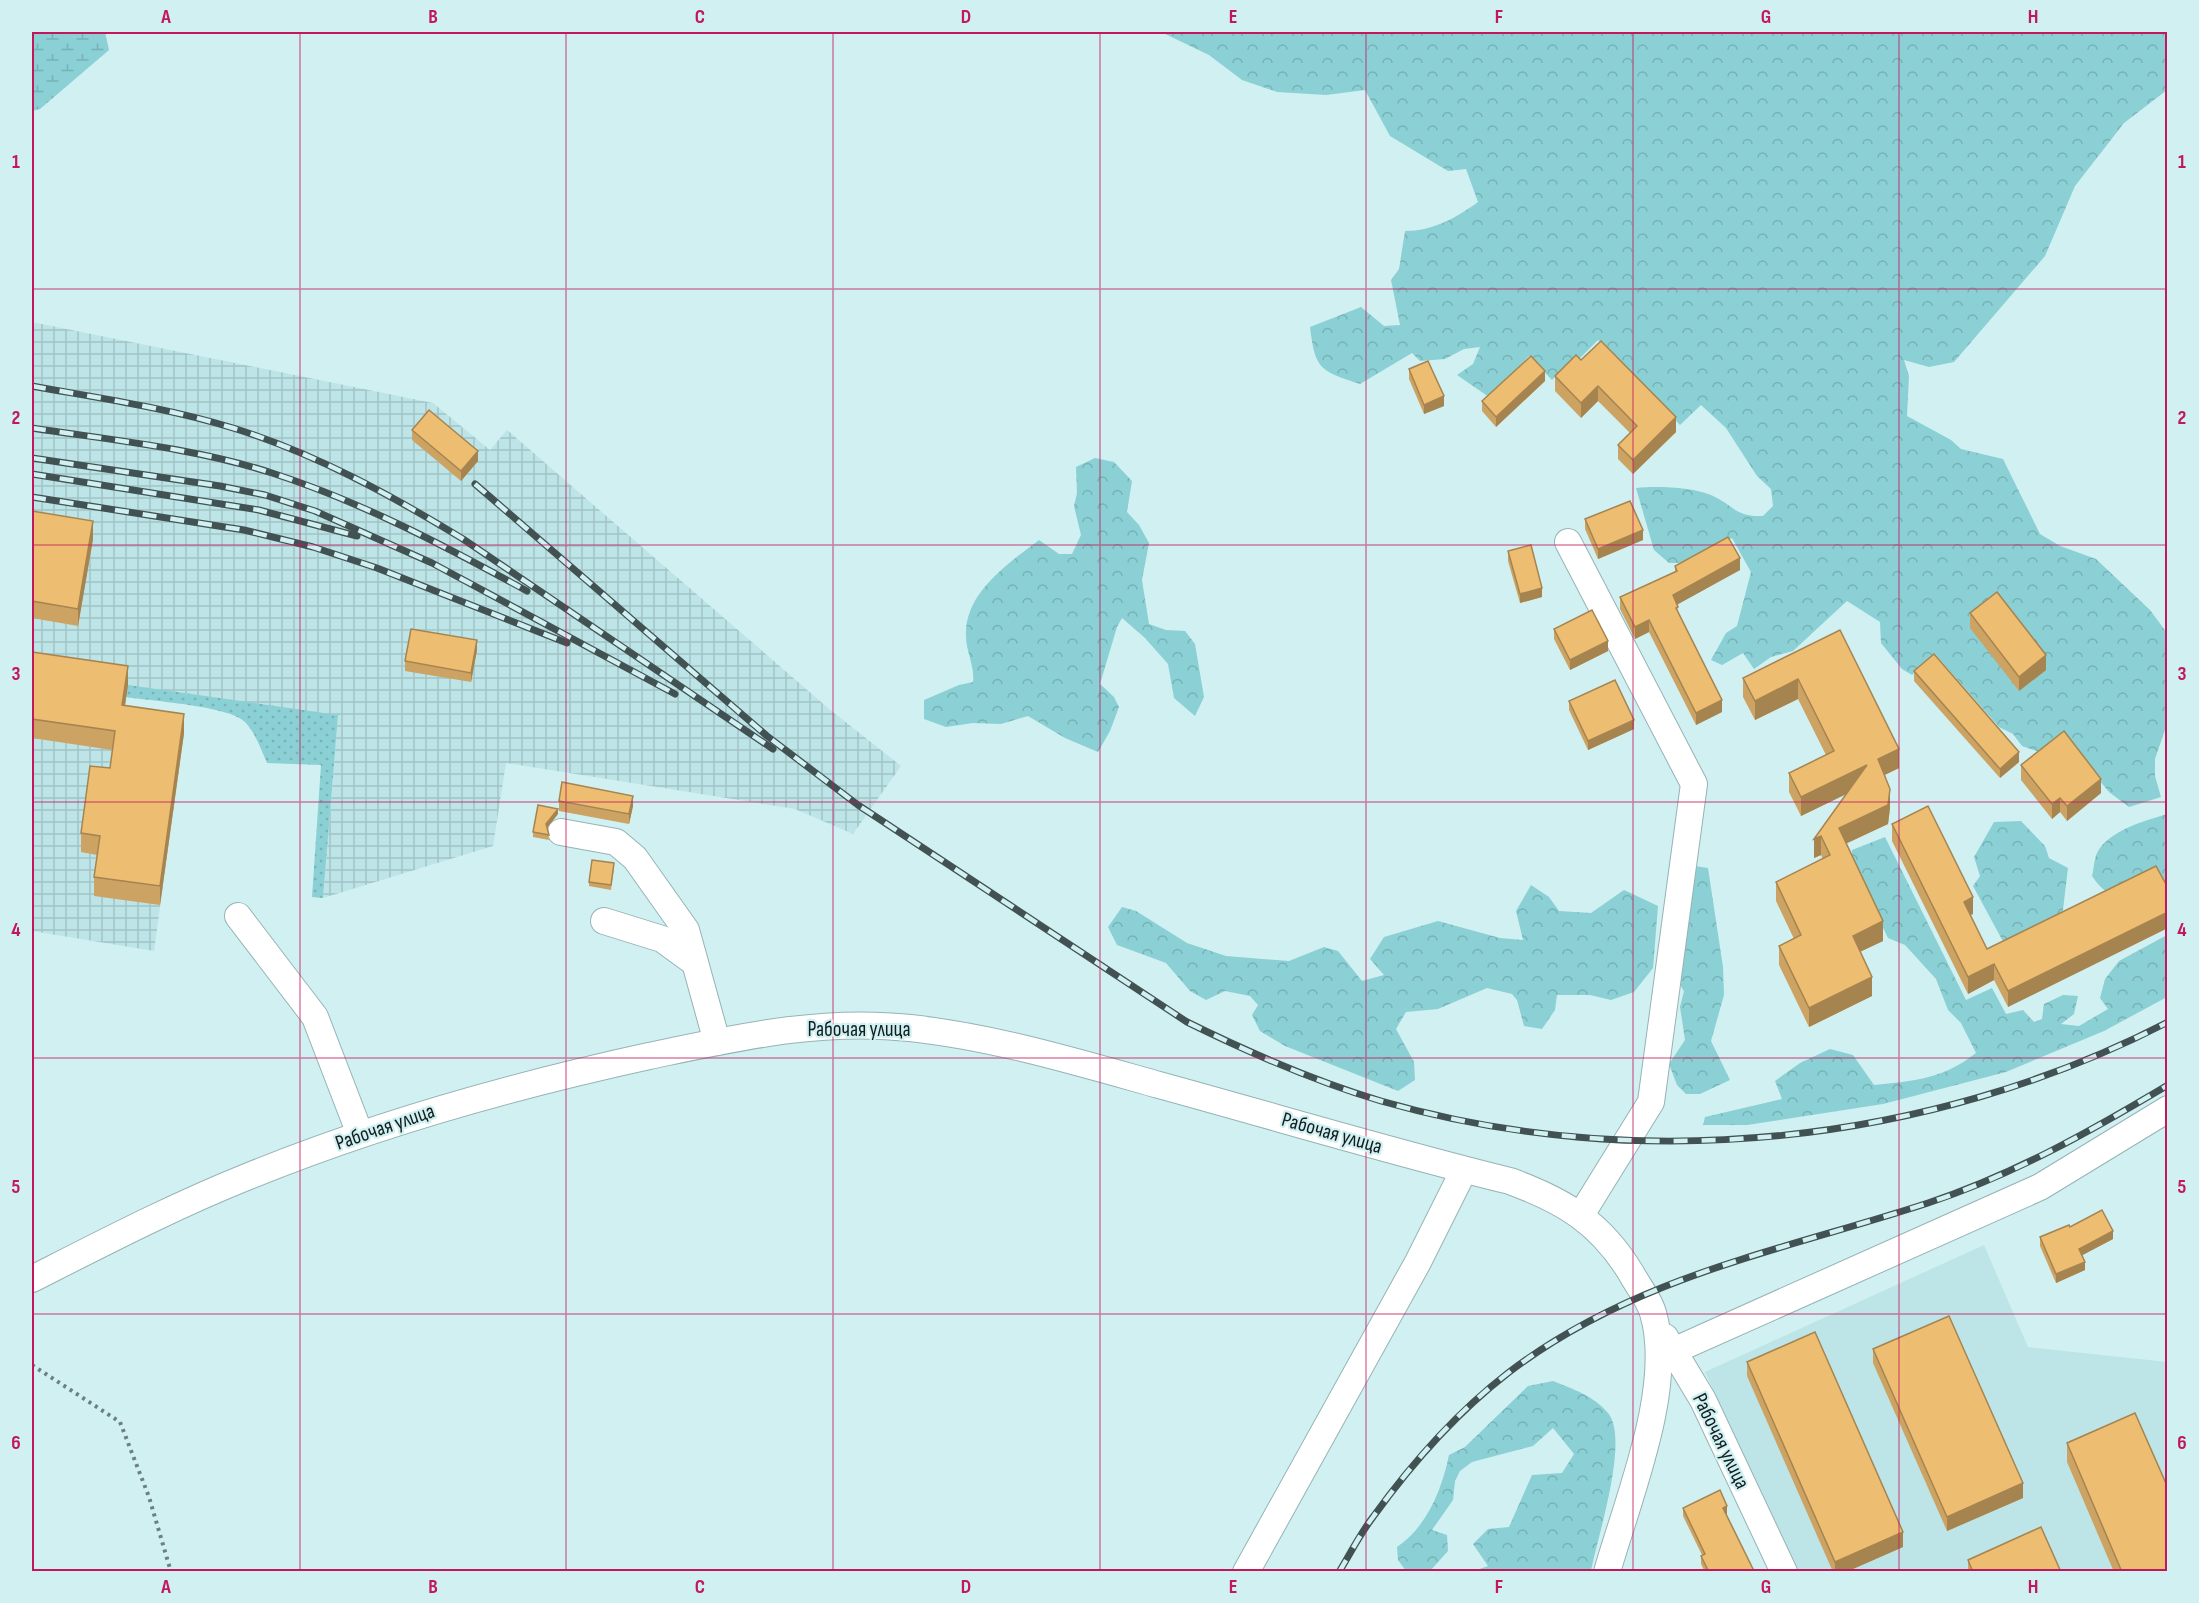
<svg xmlns="http://www.w3.org/2000/svg" width="2199" height="1603" viewBox="0 0 2199 1603" font-family="'Sofia Sans Condensed',sans-serif">
<style>
.built{fill:#bde5e7}
.industrial{fill:url(#industrial-grid)}
.green{fill:url(#green-dots)}
.forest{fill:url(#forest-crowns)}
.wetland{fill:url(#wetland-marsh)}
.lines{fill:none;stroke-linecap:round;stroke-linejoin:round}
.minor-casing{stroke:#96b3b5;stroke-width:28}
.path{stroke:#6c8082;stroke-width:4;stroke-dasharray:3 4.5;stroke-linecap:butt}
.minor{stroke:#fff;stroke-width:26}
.rail-casing{stroke:#425253;stroke-width:7}
.rail{stroke:#d1f0f2;stroke-width:4.5;stroke-dasharray:14;stroke-linecap:butt}
.wall{fill:#cca362}
.shaded-wall{fill:#a68450}
.building{fill:#edbd72;stroke:#a68450;stroke-width:1.5}
.grid{fill:none;stroke:#c2185b;stroke-width:1.5;stroke-opacity:0.55}
.labels{text-anchor:middle;dominant-baseline:central;stroke-width:4.5;stroke-linejoin:round;paint-order:stroke}
.street-label{font-size:21px;fill:#121d1e;stroke:#d1f0f2}
.neatline{fill:none;stroke:#c2185b;stroke-width:2}
.grid-label{font-size:20px;text-anchor:middle;font-weight:bold;fill:#c2185b}
</style>
<defs>
<pattern id="industrial-grid" width="8" height="8" patternUnits="userSpaceOnUse" patternTransform="scale(1.5)"><rect width="8" height="8" fill="#bde5e7"/><path d="M0 4h8M4 0v8" fill="none" stroke="#a1c4c6"/></pattern>
<pattern id="green-dots" width="8" height="8" patternUnits="userSpaceOnUse" patternTransform="scale(1.5)"><rect width="8" height="8" fill="#8ad0d4"/><path d="M2 2h.1M6 6h.1" fill="none" stroke="#76b2b6" stroke-width="1.8" stroke-linecap="round"/></pattern>
<pattern id="forest-crowns" width="20" height="18" patternUnits="userSpaceOnUse" patternTransform="scale(1.5)"><rect width="20" height="18" fill="#8ad0d4"/><path d="M2 6a3 3 0 1 1 6 0M12 15a3 3 0 1 1 6 0" fill="none" stroke="#76b2b6"/></pattern>
<pattern id="wetland-marsh" width="20" height="14" patternUnits="userSpaceOnUse" patternTransform="scale(1.5)"><rect width="20" height="14" fill="#8ad0d4"/><path d="M1 5h8M5 5V1M11 12h8M15 12V8" fill="none" stroke="#76b2b6"/></pattern>
</defs>
<rect width="100%" height="100%" fill="#d1f0f2"/>
<path class="built" d="M1984,1245L2028,1347L2167,1362V1571H1798L1705,1372Z"/>
<path class="industrial" d="M32,322L433,403L490,450L507,430L828,708L901,766L853,834L795,809L506,763L493,846L323,898L338,715L126,697L122,724L184,733L154,951L32,931Z"/>
<path class="green" d="M128,685L338,715L323,898L312,897L321,765L267,763C261,749 256,734 245,722C230,706 151,701 126,697Z"/>
<g class="forest">
<path d="M1161,32H2167V90L2124,123L2075,186L2045,256L1954,362L1929,367L1904,360L1909,376L1907,416L1951,440L1961,449L2003,459L2040,534L2060,546L2096,559L2150,610L2167,633V724L2155,759V776L2161,797L2129,807L2109,792L2065,739L2045,754L2022,746L2013,734L1999,727L1935,654L1912,675L1902,669L1881,643L1880,622L1847,601L1793,651L1771,657L1754,669L1743,653L1722,665L1711,660L1726,633L1737,626L1751,572L1732,538L1683,563H1669L1654,550L1636,488C1658,486 1690,487 1711,495C1734,505 1734,517 1763,516L1773,506L1771,489L1757,476L1726,428L1701,405L1680,425L1598,340L1578,360L1574,357L1552,380L1529,356L1489,397L1457,375L1473,364L1480,347L1464,349L1445,359L1420,361L1412,353L1360,384C1320,371 1315,369 1310,327L1361,307L1384,326L1400,325L1391,280L1399,269L1405,231C1433,231 1456,218 1478,202L1466,169L1448,171L1390,136L1365,90L1326,95L1277,92L1242,80L1209,55Z"/>
<path d="M1095,458L1114,462L1132,481L1127,512L1139,525L1149,543L1142,580L1149,624L1166,630L1185,631L1195,644L1204,697L1195,716L1174,698L1168,664L1145,638L1122,618L1117,627L1100,684L1114,697L1119,707L1110,731L1098,752L1065,738L1028,716L1001,724L973,723L946,727L924,719V700L959,685L973,682C975,666 966,652 966,636C964,593 1009,563 1039,540L1059,554H1072L1081,535L1074,506L1077,493L1076,467Z"/>
<path d="M2167,814V892C2135,896 2113,908 2092,876C2094,869 2094,859 2097,853C2109,830 2145,821 2167,814Z"/>
<path d="M2021,821L2045,846L2049,858L2068,868L2062,918L2006,947L1973,886L1980,876L1974,857L1994,822Z"/>
<path d="M1885,837L1966,1000L1992,988L2006,1014L2023,1010L2034,1022L2042,1019L2044,1004L2063,995L2078,996L2074,1014L2061,1024L2079,1026L2108,1009L2100,998L2105,979L2119,961L2167,935V997L2104,1031L2006,1072L1883,1104L1747,1125H1703L1705,1117L1782,1099L1775,1081L1800,1063L1830,1049L1853,1055L1874,1085C1914,1081 1943,1079 1976,1053L1961,1023L1948,1010L1936,979L1905,945L1888,938L1852,863V850Z"/>
<path d="M1695,866L1708,868L1723,967L1724,995L1711,1041L1730,1080L1700,1094H1686L1677,1085L1669,1064L1685,1040L1680,1007L1684,991L1673,974Z"/>
<path d="M1531,885L1549,897L1559,911L1591,913L1624,890L1658,906L1653,968L1634,992L1611,1000L1590,995H1557L1555,1010L1542,1029L1524,1026L1517,1000L1512,994L1487,988L1438,1009L1406,1012L1396,1029L1414,1062L1415,1080L1398,1091L1285,1046L1260,1031L1252,1015L1258,1005L1250,996L1225,991L1206,1000L1190,991L1166,963L1117,945L1108,927L1122,907L1136,911L1187,943L1226,956L1289,961L1324,947L1338,951L1362,981L1384,975L1370,959L1384,937L1438,921L1500,938L1523,940L1516,911Z"/>
<path d="M1553,1381C1573,1389 1594,1396 1608,1413C1630,1440 1597,1538 1591,1571H1474L1488,1566L1473,1544L1488,1529L1509,1527L1532,1475L1562,1473L1574,1454L1553,1428L1533,1446L1472,1462L1460,1471L1455,1481L1453,1500L1432,1530L1447,1535L1448,1551L1430,1571H1406L1398,1560L1397,1547C1427,1527 1442,1489 1449,1455L1465,1447L1528,1386Z"/>
</g>
<path class="wetland" d="M32,32H105L109,50L40,109L32,111Z"/>
<g class="lines">
<defs>
<g id="minor">
<path d="M1568,542L1694,784L1651,1102L1581,1215"/>
<path d="M561,832L616,842L635,858L686,930L717,1042"/>
<path d="M238,916L315,1017L360,1134"/>
<path d="M604,921L662,939L695,963"/>
<path d="M32,1279C103,1243 174,1206 249,1176C379,1123 512,1086 649,1056C735,1038 821,1018 910,1028C994,1037 1077,1062 1159,1085C1276,1117 1392,1152 1510,1181C1564,1201 1600,1222 1631,1273C1638,1286 1649,1299 1653,1313C1675,1387 1628,1498 1607,1572"/>
<path d="M1665,1337L1703,1400L1784,1572"/>
<path d="M1673,1351L2040,1187L2168,1109"/>
<path d="M1246,1572L1418,1262L1464,1170"/>
</g>
</defs>
<use href="#minor" class="minor-casing"/>
<path class="path" d="M32,1365L120,1422L149,1497L171,1572"/>
<use href="#minor" class="minor"/>
<defs>
<g id="rail">
<path d="M32,386C99,398 168,408 233,428C314,453 391,495 463,539L773,749"/>
<path d="M32,428C111,440 195,448 272,473C362,502 445,546 527,591"/>
<path d="M32,458L220,486L265,495L315,511L432,563L675,694"/>
<path d="M32,474L259,510L357,536"/>
<path d="M475,484L767,736L858,805L1187,1022C1250,1053 1314,1081 1381,1101C1639,1175 1930,1145 2168,1022"/>
<path d="M32,497L244,530L313,547L377,568L567,643"/>
<path d="M1339,1572C1350,1554 1360,1534 1373,1517C1412,1463 1455,1414 1508,1373C1635,1276 1781,1251 1928,1203C2013,1175 2091,1131 2168,1085"/>
</g>
</defs>
<use href="#rail" class="rail-casing"/>
<use href="#rail" class="rail"/>
</g>
<g class="wall">
<path d="M1581,360L1676,432L1633,474L1618,459V445L1630,433L1598,401L1581,418L1555,391V376Z"/>
<path d="M1409,369L1444,406L1424,414L1409,379Z"/>
<path d="M1545,381L1496,427L1482,411V401Z"/>
<path d="M412,430L478,461L461,481L412,440Z"/>
<path d="M32,511L93,539L78,626L32,618Z"/>
<path d="M1585,519L1643,540L1598,559L1585,529Z"/>
<path d="M1508,551L1542,597L1520,603L1508,561Z"/>
<path d="M1675,566L1740,570L1677,604L1678,613L1722,712L1696,725L1649,632L1635,639L1620,609V597L1675,572Z"/>
<path d="M1970,613L2046,670L2019,691L1970,628Z"/>
<path d="M1554,629L1608,651L1570,670L1554,639Z"/>
<path d="M1840,630L1899,768L1885,775L1890,808L1888,824L1846,843L1883,941L1860,952L1872,996L1809,1027L1779,965V946L1794,939L1776,901V882L1823,859L1821,855L1814,858V839L1846,794L1801,816L1789,792V773L1826,755L1798,699L1755,720L1743,697V678Z"/>
<path d="M477,650L471,682L405,671V661Z"/>
<path d="M32,652L128,685L125,706L184,733L160,905L94,896V877L97,855L81,852V833L110,768L112,750L32,738Z"/>
<path d="M1914,671L2019,762L2000,778L1914,681Z"/>
<path d="M1569,701L1634,729L1588,750L1569,710Z"/>
<path d="M2021,765L2101,793L2067,821L2060,812L2052,819L2021,780Z"/>
<path d="M559,801L633,806L629,824L559,811Z"/>
<path d="M558,814L547,828L549,840L533,837V832Z"/>
<path d="M1892,824L1973,914L1970,915L1987,949L2156,866L2008,1007L1994,980L1968,994L1892,841Z"/>
<path d="M614,868L611,890L589,886V882Z"/>
<path d="M2070,1227L2113,1239L2082,1255L2085,1270L2056,1283L2040,1246V1237Z"/>
<path d="M1873,1349L2023,1498L1947,1531L1873,1363Z"/>
<path d="M1747,1362L1903,1547L1846,1572H1833L1747,1376Z"/>
<path d="M2067,1443L2168,1572H2114L2067,1462Z"/>
<path d="M1683,1508L1727,1514H1726L1754,1572H1705L1701,1564V1556L1702,1555L1683,1516Z"/>
<path d="M1968,1560L2061,1572H1968Z"/>
</g>
<g class="shaded-wall">
<path d="M1545,371V381L1496,427V417Z"/>
<path d="M1598,386V401L1581,418V403Z"/>
<path d="M1444,396V406L1424,414V405Z"/>
<path d="M1676,417V432L1633,474V460Z"/>
<path d="M478,451V461L461,481V471Z"/>
<path d="M93,521V539L78,626V609Z"/>
<path d="M1643,530V540L1598,559V549Z"/>
<path d="M1740,558V570L1673,607V595Z"/>
<path d="M1542,588V597L1520,603V594Z"/>
<path d="M1649,620V632L1635,639V627Z"/>
<path d="M477,640V650L471,682V673Z"/>
<path d="M1608,641V651L1570,670V660Z"/>
<path d="M2046,655V670L2019,691V677Z"/>
<path d="M128,666V685L122,724V705Z"/>
<path d="M1798,679V699L1755,720V701Z"/>
<path d="M1722,700V712L1696,725V713Z"/>
<path d="M184,714V733L160,905V886Z"/>
<path d="M1634,720V729L1588,750V741Z"/>
<path d="M1899,749V768L1878,778V759Z"/>
<path d="M2019,752V762L2000,778V769Z"/>
<path d="M1867,765V784L1801,816V797Z"/>
<path d="M2101,779V793L2067,821V806Z"/>
<path d="M1890,789V808L1888,824L1839,847V828Z"/>
<path d="M633,796V806L629,824V814Z"/>
<path d="M2060,798V812L2052,819V804Z"/>
<path d="M558,809V814L546,829V824Z"/>
<path d="M1821,836V855L1814,858V839Z"/>
<path d="M1973,897V914L1964,918V902Z"/>
<path d="M2168,912V928L2008,1007V991Z"/>
<path d="M1883,921V941L1853,955V936Z"/>
<path d="M1994,964V980L1968,994V977Z"/>
<path d="M1872,977V996L1809,1027V1008Z"/>
<path d="M2113,1231V1239L2079,1257V1249Z"/>
<path d="M2085,1262V1270L2056,1283V1274Z"/>
<path d="M2023,1483V1498L1947,1531V1517Z"/>
<path d="M1727,1506V1514L1723,1516V1508Z"/>
<path d="M1903,1532V1547L1846,1572H1835V1562Z"/>
</g>
<g class="building">
<path d="M1601,341L1676,417L1633,460L1618,445L1637,426L1598,386L1581,403L1555,376L1576,355L1581,360Z"/>
<path d="M1531,356L1545,371L1496,417L1482,401Z"/>
<path d="M1428,361L1444,396L1424,405L1409,369Z"/>
<path d="M429,410L478,451L461,471L412,430Z"/>
<path d="M1630,501L1643,530L1598,549L1585,519Z"/>
<path d="M32,511L93,521L78,609L32,601Z"/>
<path d="M1728,537L1740,558L1673,595L1678,607L1676,608L1722,700L1696,713L1649,620L1635,627L1620,597L1677,571L1675,566Z"/>
<path d="M1531,545L1542,588L1520,594L1508,551Z"/>
<path d="M1997,592L2046,655L2019,677L1970,613Z"/>
<path d="M1592,610L1608,641L1570,660L1554,629Z"/>
<path d="M411,629L477,640L471,673L405,661Z"/>
<path d="M1840,630L1899,749L1878,759L1890,789L1888,805L1839,828L1883,921L1853,936L1872,977L1809,1008L1779,946L1801,935L1776,882L1830,855L1821,836L1814,839L1867,765L1801,797L1789,773L1834,751L1798,679L1755,701L1743,678Z"/>
<path d="M32,652L128,666L122,705L184,714L160,886L94,877L100,836L81,833L90,766L110,768L115,731L32,719Z"/>
<path d="M1934,654L2019,752L2000,769L1914,671Z"/>
<path d="M1615,680L1634,720L1588,741L1569,701Z"/>
<path d="M2064,731L2101,779L2067,806L2060,798L2052,804L2021,765Z"/>
<path d="M562,782L633,796L629,814L559,801Z"/>
<path d="M538,805L558,809L546,824L549,835L533,832Z"/>
<path d="M1928,806L1973,897L1964,902L1987,949L2156,866L2168,888V912L2008,991L1994,964L1968,977L1892,824Z"/>
<path d="M592,860L614,863L611,885L589,882Z"/>
<path d="M2102,1210L2113,1231L2079,1249L2085,1262L2056,1274L2040,1237L2069,1225L2070,1227Z"/>
<path d="M1949,1316L2023,1483L1947,1517L1873,1349Z"/>
<path d="M1815,1332L1903,1532L1835,1562L1747,1362Z"/>
<path d="M2135,1413L2168,1488V1572H2122L2067,1443Z"/>
<path d="M1720,1490L1727,1506L1723,1508L1754,1571L1752,1572H1709L1701,1556L1705,1554L1683,1508Z"/>
<path d="M2041,1527L2061,1572H1973L1968,1560Z"/>
</g>
<path class="grid" d="M300,32V1572M566,32V1572M833,32V1572M1100,32V1572M1366,32V1572M1633,32V1572M1899,32V1572M32,289H2168M32,545H2168M32,802H2168M32,1058H2168M32,1314H2168"/>
<g class="labels">
<g class="street-label">
<text x="859" y="1029">Рабочая улица</text>
<text transform="translate(385 1127) rotate(-19)">Рабочая улица</text>
<text transform="translate(1332 1133) rotate(16)">Рабочая улица</text>
<text transform="translate(1721 1441) rotate(64)">Рабочая улица</text>
</g>
</g>
<rect width="2199" height="1603" fill="none" stroke="#d1f0f2" stroke-width="66"/>
<rect x="33" y="33" width="2133" height="1537" class="neatline"/>
<g class="grid-label">
<text x="166" y="23">A</text>
<text x="433" y="23">B</text>
<text x="700" y="23">C</text>
<text x="966" y="23">D</text>
<text x="1233" y="23">E</text>
<text x="1499" y="23">F</text>
<text x="1766" y="23">G</text>
<text x="2033" y="23">H</text>
<text x="16" y="168">1</text>
<text x="2182" y="168">1</text>
<text x="16" y="424">2</text>
<text x="2182" y="424">2</text>
<text x="16" y="680">3</text>
<text x="2182" y="680">3</text>
<text x="16" y="936">4</text>
<text x="2182" y="936">4</text>
<text x="16" y="1193">5</text>
<text x="2182" y="1193">5</text>
<text x="16" y="1449">6</text>
<text x="2182" y="1449">6</text>
<text x="166" y="1593">A</text>
<text x="433" y="1593">B</text>
<text x="700" y="1593">C</text>
<text x="966" y="1593">D</text>
<text x="1233" y="1593">E</text>
<text x="1499" y="1593">F</text>
<text x="1766" y="1593">G</text>
<text x="2033" y="1593">H</text>
</g>
</svg>
